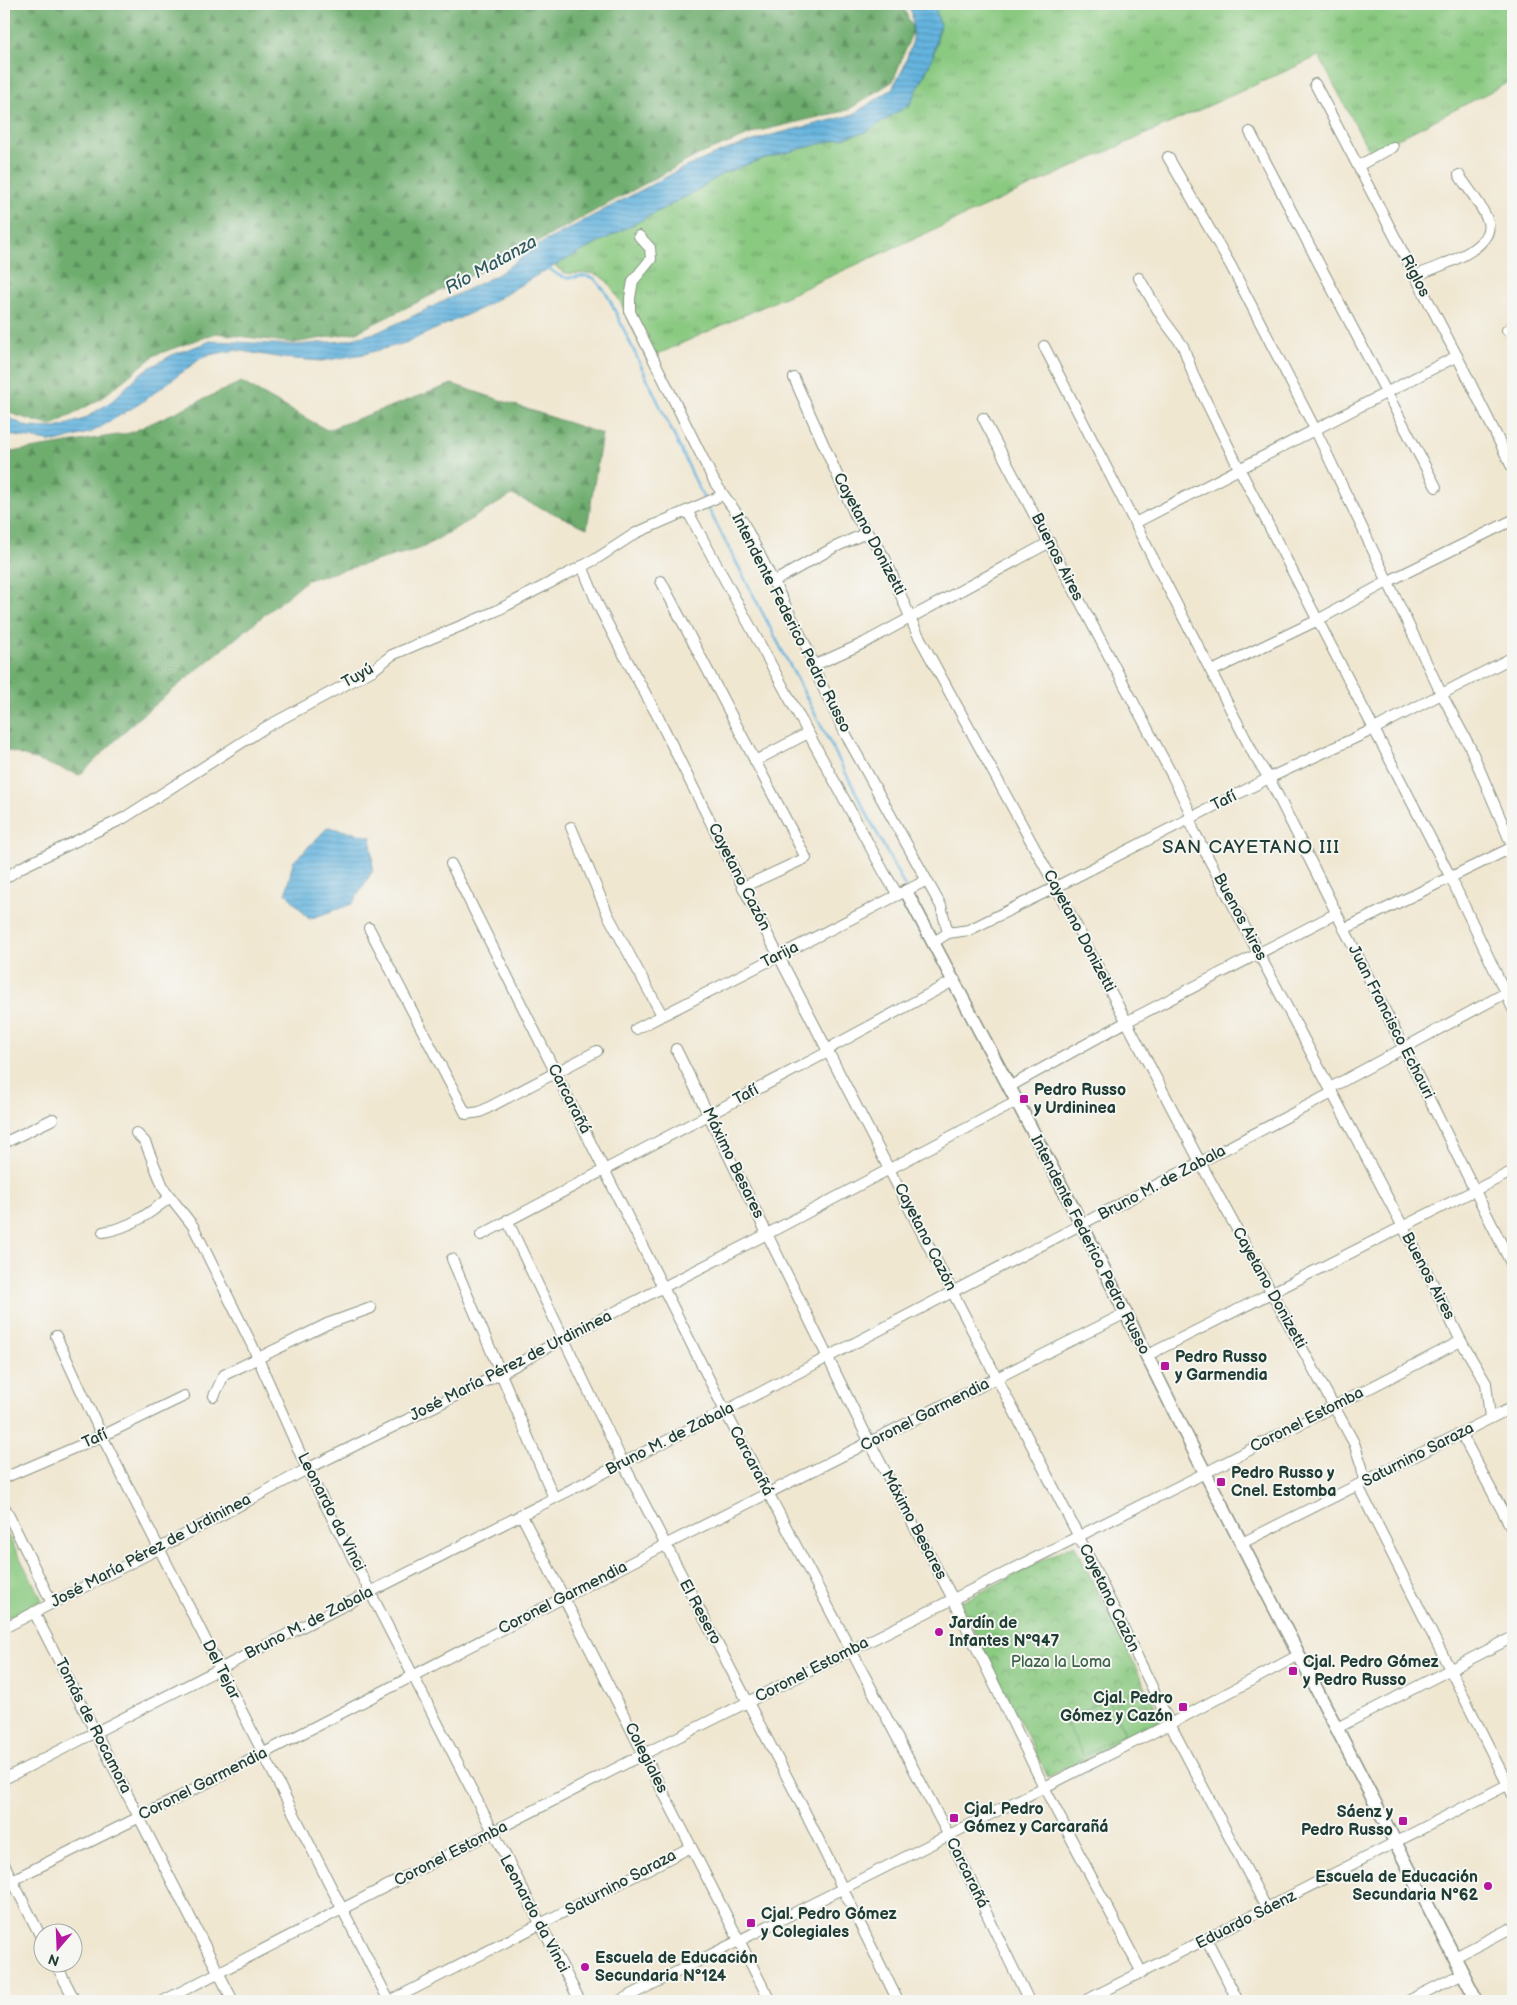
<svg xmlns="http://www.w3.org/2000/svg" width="1517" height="2005" viewBox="0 0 1517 2005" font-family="'Balsamiq Sans',sans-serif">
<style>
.grass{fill:url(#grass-tufts);stroke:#54835a}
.forest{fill:url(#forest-firs);stroke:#467551}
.park{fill:url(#park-crowns);stroke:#54835a}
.garden{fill:#89c980;stroke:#54835a}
.water{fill:url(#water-rules);stroke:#42788a}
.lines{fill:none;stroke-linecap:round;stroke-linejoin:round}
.stream{stroke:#65b4df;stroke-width:2.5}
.minor-casing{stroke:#889282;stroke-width:12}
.tertiary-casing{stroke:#889282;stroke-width:15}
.minor{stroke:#fff;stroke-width:10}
.tertiary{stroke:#fff;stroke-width:12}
.poi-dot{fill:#b5179e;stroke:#f6f6f2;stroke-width:2}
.labels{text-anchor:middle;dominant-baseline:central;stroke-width:4;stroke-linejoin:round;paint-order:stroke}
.street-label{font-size:16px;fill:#1f3d34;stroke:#f6f6f2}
.poi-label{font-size:16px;font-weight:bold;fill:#1f3d34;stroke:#f6f6f2;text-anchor:start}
.park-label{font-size:16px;fill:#3a6047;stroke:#f6f6f2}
.water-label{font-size:18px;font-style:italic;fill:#305b5f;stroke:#f6f6f2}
.quarter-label{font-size:19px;letter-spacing:1px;fill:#1f3d34;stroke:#f6f6f2}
</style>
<defs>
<pattern id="grass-tufts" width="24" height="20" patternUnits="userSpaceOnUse" patternTransform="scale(1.25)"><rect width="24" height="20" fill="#89c980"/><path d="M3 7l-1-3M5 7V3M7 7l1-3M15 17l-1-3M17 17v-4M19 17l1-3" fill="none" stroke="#6fa46a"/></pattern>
<pattern id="forest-firs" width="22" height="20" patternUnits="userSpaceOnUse" patternTransform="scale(1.25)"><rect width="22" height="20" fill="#6ead6e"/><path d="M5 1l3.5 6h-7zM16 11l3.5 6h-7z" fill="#5a8e5b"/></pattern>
<pattern id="park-crowns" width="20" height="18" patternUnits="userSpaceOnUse" patternTransform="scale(1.25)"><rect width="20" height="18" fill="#89c980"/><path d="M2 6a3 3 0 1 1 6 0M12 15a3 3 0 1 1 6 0" fill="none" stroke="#6fa46a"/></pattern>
<pattern id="water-rules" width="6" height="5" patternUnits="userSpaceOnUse" patternTransform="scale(1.25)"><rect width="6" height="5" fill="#65b4df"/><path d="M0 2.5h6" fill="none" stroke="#5394b6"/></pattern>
</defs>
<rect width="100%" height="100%" fill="#f6f6f2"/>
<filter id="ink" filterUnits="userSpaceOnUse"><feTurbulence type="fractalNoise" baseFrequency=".02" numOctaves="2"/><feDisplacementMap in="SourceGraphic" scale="10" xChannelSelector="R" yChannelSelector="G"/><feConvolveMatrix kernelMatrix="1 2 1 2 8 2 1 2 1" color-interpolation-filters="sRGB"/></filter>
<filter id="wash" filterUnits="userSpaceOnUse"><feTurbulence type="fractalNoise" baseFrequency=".0096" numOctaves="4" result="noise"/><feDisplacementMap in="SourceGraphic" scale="20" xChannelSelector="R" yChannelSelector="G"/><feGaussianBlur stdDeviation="1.12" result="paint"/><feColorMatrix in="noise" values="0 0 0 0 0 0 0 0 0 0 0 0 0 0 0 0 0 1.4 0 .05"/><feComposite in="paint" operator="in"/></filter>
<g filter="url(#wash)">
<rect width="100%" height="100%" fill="#f0e7d1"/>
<path class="grass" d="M933,4H1513V80L1370,153L1319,56L647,359C637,340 618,288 602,277C587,267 566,282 555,265L689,195L724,173L762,159L807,147L910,104C925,74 949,37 933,4Z"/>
<g class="forest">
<path d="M4,4H902L913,30L893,81L848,110L759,131L698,155L515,254L357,332L294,343L216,333L155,355L100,399L51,426L12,414L4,404Z"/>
<path d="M241,382L327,430L452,384L602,434L587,528L512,495L422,548L307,580L137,719L80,775L4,749V448L11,452L130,433Z"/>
</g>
<path class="park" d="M1074,1544L1162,1720L1048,1777L960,1603Z"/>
<g class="garden">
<path d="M4,1528L42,1600L4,1620Z"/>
<path d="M1107,1698L1125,1733L1083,1755L1065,1720Z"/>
</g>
<g class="water">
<path d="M907,4H933L935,6L940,25L932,59L910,104L866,132L762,159L724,173L689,195L537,275L484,307L405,343L364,354L321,361L283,358L235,350L204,356L139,404L92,432L55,442L9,435L4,431V413L7,417L28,427L56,428L84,419L112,401L142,372L172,355L211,341L296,345L344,341L378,332L409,318L497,275L542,243L681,169L723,151L772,135L852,115L891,90L903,69L913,40L912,13Z"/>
<path d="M328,827L371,837L373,870L352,904L309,919L286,893L293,862Z"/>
</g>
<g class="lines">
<g class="stream">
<path d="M547,267L558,275L567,278L585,276L594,278L607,294L705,501"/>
<path d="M707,506L905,887"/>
</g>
</g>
</g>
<g filter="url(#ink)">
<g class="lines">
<defs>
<g id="minor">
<path d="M1315,84L1457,356L1513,469"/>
<path d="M1250,132L1436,487"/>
<path d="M1168,157L1231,266L1315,429L1441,693L1470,747L1513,848"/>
<path d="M1358,166L1393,147"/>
<path d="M639,236L650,248L651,259L633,281L630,298V312L715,483L743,522L807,648L817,675L845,733L941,906L948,933"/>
<path d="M1415,276C1435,267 1495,250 1488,222C1483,206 1468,189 1459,175"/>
<path d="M1139,278L1163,319L1183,346L1194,377L1239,468L1451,878L1513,1009"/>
<path d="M1507,330L1513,326"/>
<path d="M1044,346L1255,757L1269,778L1513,1267"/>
<path d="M794,378L855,515L885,558L916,631L1056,887L1200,1162L1354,1443L1362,1467L1364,1483"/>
<path d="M983,418L1173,777L1189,810L1193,829L1432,1282L1461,1341L1486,1383L1490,1418"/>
<path d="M688,512L885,874L898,895"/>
<path d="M1135,523L1457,356"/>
<path d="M582,566L598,605L618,644L656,713L743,887L953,1293L1078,1535L1170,1724L1267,1909"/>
<path d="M661,581L806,858L743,887"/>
<path d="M773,582L833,548L866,533"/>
<path d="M813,666L864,643L1050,542"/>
<path d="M1212,671L1316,621L1387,582L1513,520"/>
<path d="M755,761L808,733"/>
<path d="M571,827L608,915L662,1015"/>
<path d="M451,864L725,1411L949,1836L1029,2001"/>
<path d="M4,879L22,867L124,818L266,727L373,670L392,655L496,611L596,559L636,533L723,495"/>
<path d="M369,928L466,1114L480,1112L597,1051"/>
<path d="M1344,929L1513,847"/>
<path d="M934,942L948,933L969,930L1056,887L1269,778L1372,730L1513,657"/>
<path d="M636,1029L925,881"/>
<path d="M676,1049L870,1443L953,1599L1044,1787L1142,1973"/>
<path d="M1009,1087L1126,1022L1335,914"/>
<path d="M1330,1088L1513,989"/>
<path d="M136,1133L145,1142L164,1189L193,1226L252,1345L307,1469L580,2001"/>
<path d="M4,1143L53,1119"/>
<path d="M507,1220L623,1463L799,1800L898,2001"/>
<path d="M103,1232C130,1228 149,1214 170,1197"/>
<path d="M481,1235L824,1054L835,1045L955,980"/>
<path d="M452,1259L554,1498"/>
<path d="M56,1336L102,1436L389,2001"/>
<path d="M1146,1356L1513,1171"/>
<path d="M214,1396L224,1375L327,1324L371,1308"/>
<path d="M1461,1433L1513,1531"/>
<path d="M4,1478L102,1436L184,1396"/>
<path d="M1358,1486L1513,1795"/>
<path d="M4,1506L52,1603"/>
<path d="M521,1514L770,2001"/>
<path d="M1242,1543L1513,1407"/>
<path d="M34,1612L233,2001"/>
<path d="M4,1628L160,1548L307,1469L500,1374L564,1338L767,1234L1016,1102"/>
<path d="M1337,1728L1513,1637"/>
<path d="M4,1779L725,1411L1332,1093"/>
<path d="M4,1864L42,1939"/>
<path d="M4,1884L162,1806L665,1545L1124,1314"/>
<path d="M1207,1940L1238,2001"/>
<path d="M1455,1957L1513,1927"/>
<path d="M55,1962L75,2001"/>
<path d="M163,2001L644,1754L1205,1473L1461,1341"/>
<path d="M390,2001L691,1847"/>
<path d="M619,2001L1170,1724L1299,1655"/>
<path d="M1085,2001L1513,1782"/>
<path d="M1408,2001L1463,1973"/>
</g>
<path id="tertiary" d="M906,891L1082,1225L1197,1457L1477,2001"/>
</defs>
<use href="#minor" class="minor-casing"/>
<use href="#tertiary" class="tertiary-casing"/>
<use href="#minor" class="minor"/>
<use href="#tertiary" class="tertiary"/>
</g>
</g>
<g class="poi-dot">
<rect x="1019" y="1094" width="10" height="10" rx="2.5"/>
<rect x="1160" y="1361" width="10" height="10" rx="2.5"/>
<rect x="1216" y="1477" width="10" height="10" rx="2.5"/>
<circle cx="939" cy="1632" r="5"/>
<rect x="1288" y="1666" width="10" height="10" rx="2.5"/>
<rect x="1178" y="1702" width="10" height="10" rx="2.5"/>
<rect x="949" y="1813" width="10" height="10" rx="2.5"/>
<rect x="1398" y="1816" width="10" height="10" rx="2.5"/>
<circle cx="1488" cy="1886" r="5"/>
<rect x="746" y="1918" width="10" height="10" rx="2.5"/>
<circle cx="585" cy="1967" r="5"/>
</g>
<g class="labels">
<g class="street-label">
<text transform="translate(1415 276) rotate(62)">Riglos</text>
<text transform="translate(869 534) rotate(62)">Cayetano Donizetti</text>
<text transform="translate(1057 557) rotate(63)">Buenos Aires</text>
<text transform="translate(791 623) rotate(63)">Intendente Federico Pedro Russo</text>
<text transform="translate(358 676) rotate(-29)">Tuyú</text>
<text transform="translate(1224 801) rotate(-27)">Tafí</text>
<text transform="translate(739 877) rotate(63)">Cayetano Cazón</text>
<text transform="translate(1240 917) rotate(62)">Buenos Aires</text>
<text transform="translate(1079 931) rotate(62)">Cayetano Donizetti</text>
<text transform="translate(780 955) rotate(-27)">Tarija</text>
<text transform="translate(1391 1022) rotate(63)">Juan Francisco Echauri</text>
<text transform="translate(746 1095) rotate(-28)">Tafí</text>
<text transform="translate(569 1099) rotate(63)">Carcarañá</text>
<text transform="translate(733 1163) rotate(64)">Máximo Besares</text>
<text transform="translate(1162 1183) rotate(-28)">Bruno M. de Zabala</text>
<text transform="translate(925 1237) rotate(63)">Cayetano Cazón</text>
<text transform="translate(1090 1245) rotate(63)">Intendente Federico Pedro Russo</text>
<text transform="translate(1428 1276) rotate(62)">Buenos Aires</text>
<text transform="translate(1269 1288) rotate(61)">Cayetano Donizetti</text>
<text transform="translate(511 1366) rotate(-27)">José María Pérez de Urdininea</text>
<text transform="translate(925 1415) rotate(-27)">Coronel Garmendia</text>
<text transform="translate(1307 1420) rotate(-27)">Coronel Estomba</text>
<text transform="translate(95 1439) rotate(-24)">Tafí</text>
<text transform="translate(670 1439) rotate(-27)">Bruno M. de Zabala</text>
<text transform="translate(1418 1455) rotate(-27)">Saturnino Saraza</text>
<text transform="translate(751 1461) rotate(62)">Carcarañá</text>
<text transform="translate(331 1512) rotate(63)">Leonardo da Vinci</text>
<text transform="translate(914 1525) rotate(62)">Máximo Besares</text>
<text transform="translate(151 1551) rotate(-28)">José María Pérez de Urdininea</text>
<text transform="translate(563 1598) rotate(-27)">Coronel Garmendia</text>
<text transform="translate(1109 1598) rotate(64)">Cayetano Cazón</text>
<text transform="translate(700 1612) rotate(62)">El Resero</text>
<text transform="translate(309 1623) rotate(-27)">Bruno M. de Zabala</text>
<text transform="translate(221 1670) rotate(63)">Del Tejar</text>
<text transform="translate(812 1670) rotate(-27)">Coronel Estomba</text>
<text transform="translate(93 1726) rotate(63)">Tomás de Rocamora</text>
<text transform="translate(646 1758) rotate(63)">Colegiales</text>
<text transform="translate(203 1784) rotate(-27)">Coronel Garmendia</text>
<text transform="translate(451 1854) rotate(-27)">Coronel Estomba</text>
<text transform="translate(967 1873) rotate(64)">Carcarañá</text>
<text transform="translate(621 1883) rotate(-28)">Saturnino Saraza</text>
<text transform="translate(534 1914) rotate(62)">Leonardo da Vinci</text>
<text transform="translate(1246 1920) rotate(-27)">Eduardo Sáenz</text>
</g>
<g class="poi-label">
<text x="1034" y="1090">Pedro Russo<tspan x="1034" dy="18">y Urdininea</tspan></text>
<text x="1175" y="1357">Pedro Russo<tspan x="1175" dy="18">y Garmendia</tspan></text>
<text x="1231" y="1473">Pedro Russo y<tspan x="1231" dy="18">Cnel. Estomba</tspan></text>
<text x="949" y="1623">Jardín de<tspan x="949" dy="18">Infantes Nº947</tspan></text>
<text x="1303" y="1662">Cjal. Pedro Gómez<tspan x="1303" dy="18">y Pedro Russo</tspan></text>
<text x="1173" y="1698" text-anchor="end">Cjal. Pedro<tspan x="1173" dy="18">Gómez y Cazón</tspan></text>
<text x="964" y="1809">Cjal. Pedro<tspan x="964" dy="18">Gómez y Carcarañá</tspan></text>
<text x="1393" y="1812" text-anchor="end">Sáenz y<tspan x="1393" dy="18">Pedro Russo</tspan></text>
<text x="1478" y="1877" text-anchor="end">Escuela de Educación<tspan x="1478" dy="18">Secundaria Nº62</tspan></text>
<text x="761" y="1914">Cjal. Pedro Gómez<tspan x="761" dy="18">y Colegiales</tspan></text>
<text x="595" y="1958">Escuela de Educación<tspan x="595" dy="18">Secundaria Nº124</tspan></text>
</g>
<g class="park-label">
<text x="1061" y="1662">Plaza la Loma</text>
</g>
<g class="water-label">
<text transform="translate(491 265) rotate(-29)">Río Matanza</text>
</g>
<g class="quarter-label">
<text x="1251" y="847">SAN CAYETANO III</text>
</g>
</g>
<rect width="1517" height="2005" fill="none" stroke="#f6f6f2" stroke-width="20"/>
<g transform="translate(58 1948) rotate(199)"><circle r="24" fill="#f6f6f2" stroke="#a0aca6"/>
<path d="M0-4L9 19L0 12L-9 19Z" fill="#b5179e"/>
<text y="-8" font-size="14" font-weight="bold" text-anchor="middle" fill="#1f3d34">N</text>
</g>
</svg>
